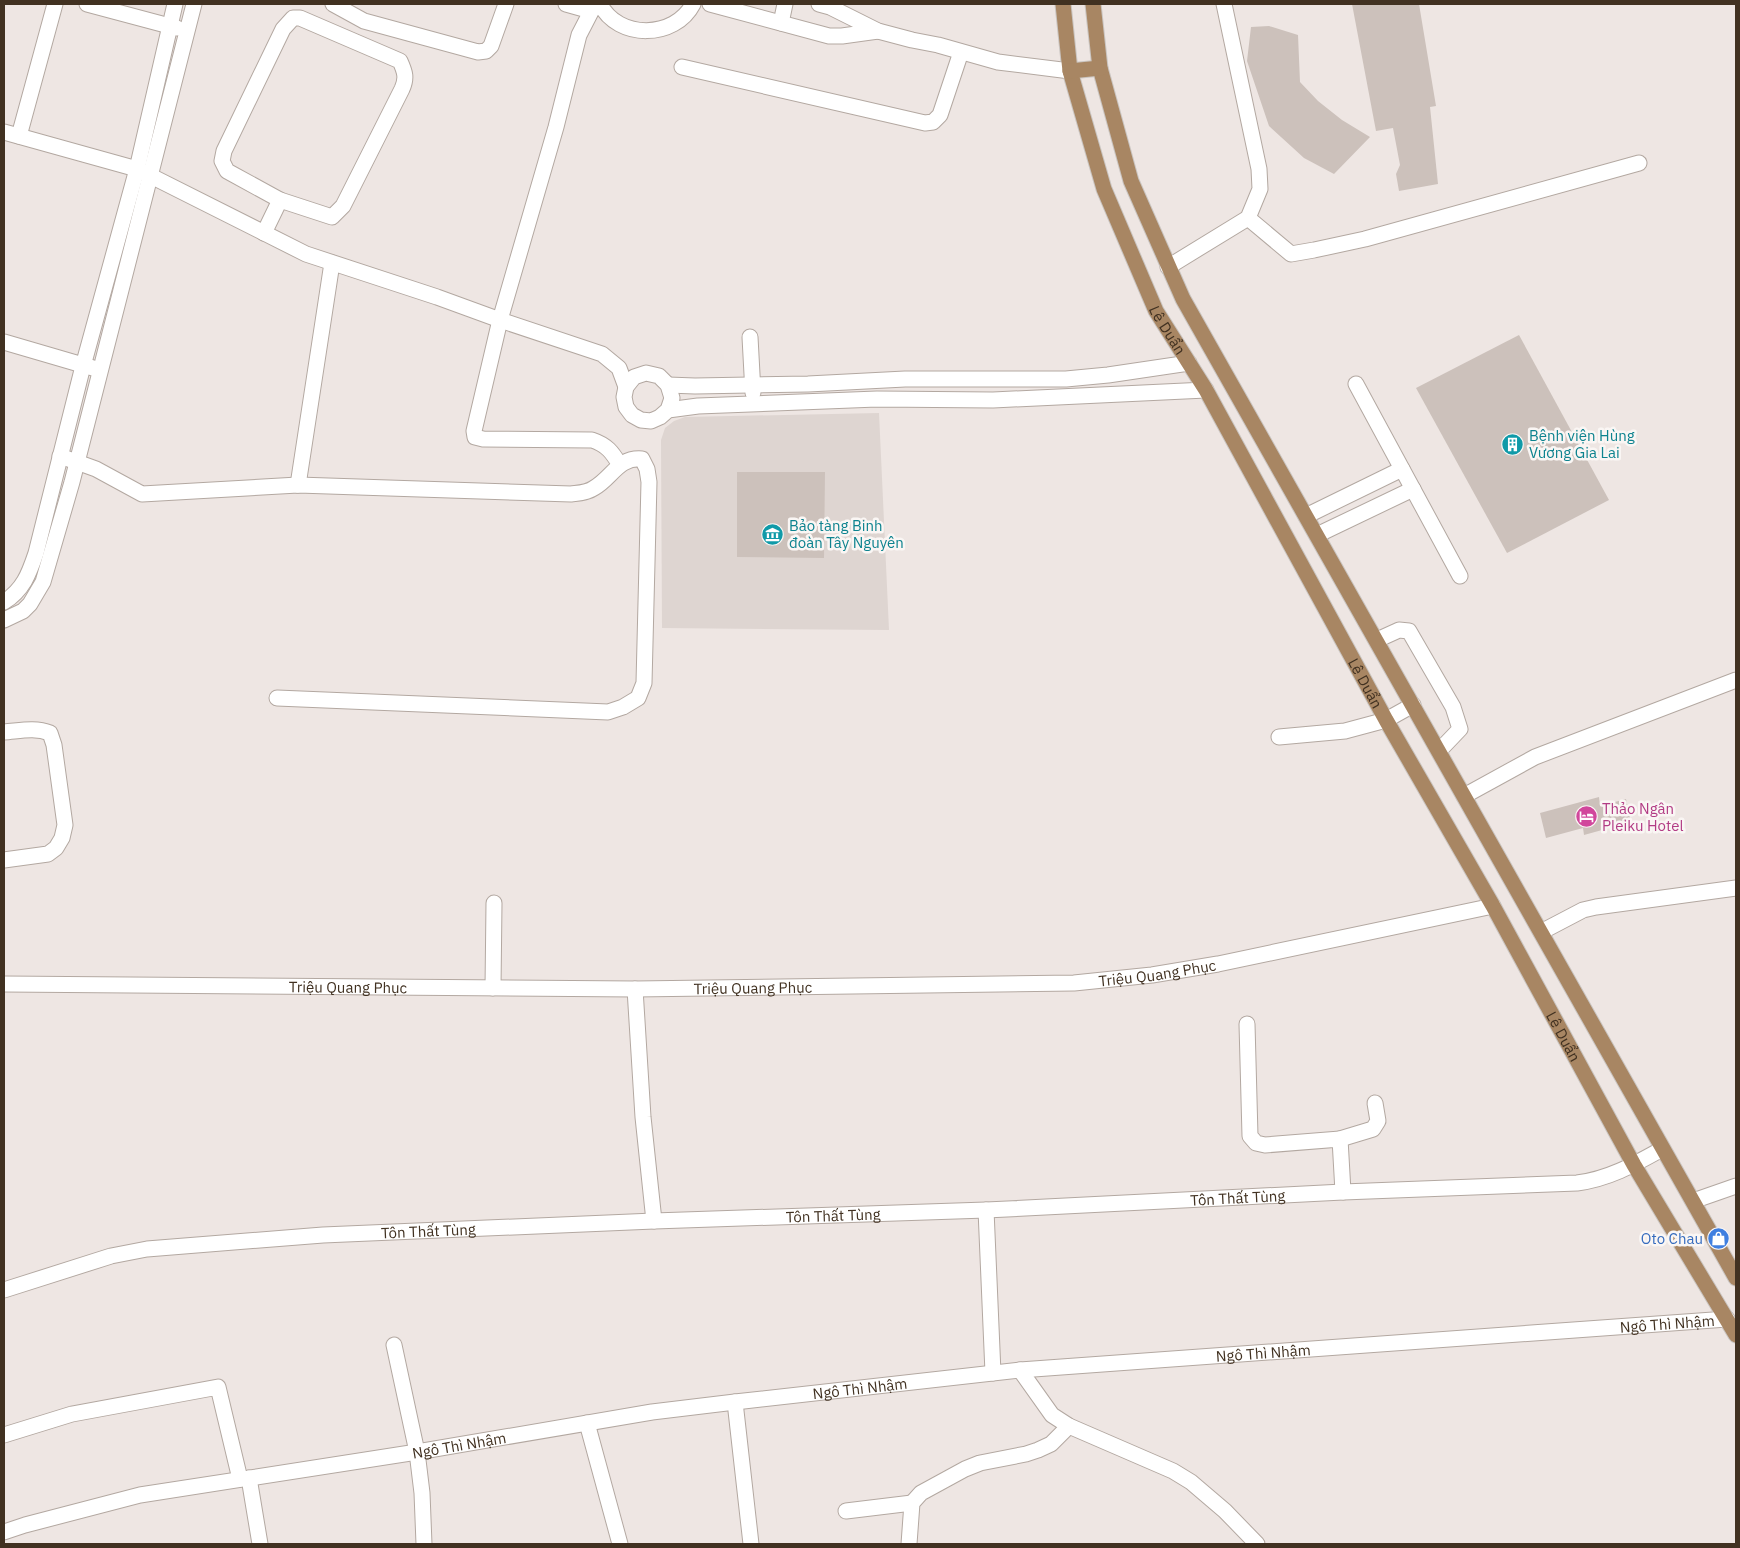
<svg xmlns="http://www.w3.org/2000/svg" width="1740" height="1548" viewBox="0 0 1740 1548" font-family="'IBM Plex Sans',sans-serif">
<style>
.built{fill:#ded5d1}
.building{fill:#ccc1bb}
.lines{fill:none;stroke-linecap:round;stroke-linejoin:round}
.minor-casing{stroke:#b3a8a1;stroke-width:17}
.major-casing{stroke:#cac5c1;stroke-width:17}
.minor{stroke:#fff;stroke-width:15}
.major{stroke:#a88663;stroke-width:15}
.labels{text-anchor:middle;dominant-baseline:central;stroke-width:5;stroke-linejoin:round;paint-order:stroke}
.street-label{font-size:15px;fill:#413121;stroke:#faf6f4}
.culture-label{font-size:15px;fill:#0d838f;stroke:#faf6f4;text-anchor:start}
.hotel-label{font-size:15px;fill:#b23c85;stroke:#faf6f4;text-anchor:start}
.shop-label{font-size:15px;fill:#366cbe;stroke:#faf6f4;text-anchor:end}
</style>
<rect width="100%" height="100%" fill="#eee6e3"/>
<path class="built" d="M879,413L889,630L662,628L661,440L665,428L674,421L685,417Z"/>
<g class="building">
<path d="M1352,4H1419L1436,106L1430,107L1438,184L1399,191L1396,174L1400,165L1393,128L1376,131Z"/>
<path d="M1269,26L1298,35L1300,82L1318,101L1342,120L1370,137L1334,174L1304,158L1269,126L1247,61L1251,27Z"/>
<path d="M1519,335L1609,500L1507,553L1416,388Z"/>
<path d="M737,472H825L824,558L737,557Z"/>
<path d="M1599,797L1600,806L1626,799L1631,822L1584,835L1583,828L1546,838L1540,813Z"/>
</g>
<g class="lines">
<defs>
<g id="minor">
<path d="M87,4L177,28"/>
<path d="M333,4L364,21L478,52L486,51L491,46L506,4"/>
<path d="M566,4L591,11"/>
<path d="M595,4L579,35L556,127L500,320L474,431L475,437L483,439L592,440C607,445 612,452 620,465"/>
<path d="M600,4C618,40 675,39 693,4"/>
<path d="M710,4L829,36H842L878,31"/>
<path d="M819,4L830,7L878,31L912,40L938,45L998,62L1070,71"/>
<path d="M293,18H300L400,61C405,72 407,78 402,89L343,206L332,217L280,200L227,171L222,161L224,151L283,29Z"/>
<path d="M781,23L785,4"/>
<path d="M682,67L925,123L933,122L940,115L961,52"/>
<path d="M4,132L137,169L306,254L437,297L500,320L602,354L619,368L626,387"/>
<path d="M19,136L55,4"/>
<path d="M1248,218L1291,254L1314,250L1365,239L1639,163"/>
<path d="M264,233L280,200"/>
<path d="M1168,267L1248,218L1260,189L1259,169L1224,4"/>
<path d="M750,337L753,393"/>
<path d="M4,342L93,368"/>
<path d="M1356,384L1460,576"/>
<path d="M668,385L695,386L808,384L905,379H1066L1108,375L1189,363"/>
<path d="M668,410L672,398L668,385L659,376L646,373L634,377L626,387L624,397L626,407L632,415L641,420L651,421L660,417L668,410L698,406L877,399L993,400L1206,390"/>
<path d="M60,456L96,469L142,494L298,485L571,494C579,493 587,493 594,488C612,478 618,457 642,459L647,469L649,482L644,683L638,698L623,707L608,712L277,698"/>
<path d="M298,485L332,263"/>
<path d="M1306,516L1402,469"/>
<path d="M1317,535L1413,489"/>
<path d="M4,602C23,590 29,574 36,553L83,366L137,169L175,4"/>
<path d="M4,620L23,611L30,604L43,582L72,482L194,4"/>
<path d="M1377,640L1399,630L1409,631L1453,707L1460,729L1439,751"/>
<path d="M4,732C19,731 35,727 50,733L54,745L65,825L62,838L56,848L48,854L4,860"/>
<path d="M1279,737L1345,731L1386,720L1413,705"/>
<path d="M1464,796L1535,757L1736,680"/>
<path d="M1541,932L1583,910L1596,907L1736,888"/>
<path id="s1" d="M4,984L635,989L1074,983L1152,975L1218,964L1493,906"/>
<path d="M493,988L494,903"/>
<path d="M635,989L643,1117L654,1221"/>
<path d="M1247,1024L1250,1136L1256,1143L1265,1145L1340,1139L1343,1192"/>
<path d="M1340,1139L1373,1129L1378,1121L1375,1103"/>
<path d="M1693,1201L1736,1186"/>
<path d="M986,1210L993,1373"/>
<path id="s2" d="M4,1290L111,1256L147,1249L323,1235L654,1221L986,1210L1343,1192L1577,1183C1609,1179 1635,1164 1662,1149"/>
<path d="M394,1345L417,1452L422,1493L424,1544"/>
<path d="M1020,1370L1052,1415L1069,1426L1173,1471L1191,1482L1225,1511L1257,1544"/>
<path d="M735,1402L751,1544"/>
<path d="M587,1423L620,1544"/>
<path d="M4,1435L72,1414L218,1387L240,1479"/>
<path d="M249,1478L260,1544"/>
<path d="M846,1511L912,1503"/>
<path id="s3" d="M4,1532L25,1525L140,1495L417,1452L652,1412L735,1402L1020,1370L1727,1319"/>
<path d="M909,1544L912,1503L921,1493L965,1469L980,1463L1026,1454L1038,1450L1051,1444L1069,1426"/>
</g>
<g id="major">
<path id="s4" d="M1063,4L1070,71L1104,189L1156,311L1206,390L1386,720L1493,906L1634,1165L1736,1335"/>
<path d="M1093,4L1100,68L1131,181L1183,299L1736,1278"/>
<path d="M1070,71L1100,68"/>
</g>
</defs>
<use href="#minor" class="minor-casing"/>
<use href="#major" class="major-casing"/>
<use href="#minor" class="minor"/>
<use href="#major" class="major"/>
</g>
<defs>
<symbol id="building-disc" viewBox="-11 -11 22 22"><circle r="9.5" fill="#0f9aa8" stroke="#faf6f4"/><path d="M-4-6H4V6H1V3H-1V6H-4ZM-2.5-4.3h1.7v1.8h-1.7ZM.8-4.3h1.7v1.8H.8ZM-2.5-1h1.7V.8h-1.7ZM.8-1h1.7V.8H.8Z" fill="#fff"/></symbol>
<symbol id="museum-disc" viewBox="-11 -11 22 22"><circle r="9.5" fill="#0f9aa8" stroke="#faf6f4"/><path d="M0-6L6-3V-2H-6V-3ZM-5-1h2V3h-2ZM-1-1h2V3h-2ZM3-1h2V3H3ZM-6 4H6V6H-6Z" fill="#fff"/></symbol>
<symbol id="hotel-disc" viewBox="-11 -11 22 22"><circle r="9.5" fill="#d1479c" stroke="#faf6f4"/><path d="M-6-4.5h1.5V1H6V5H4.5V3h-9V5H-6ZM-4 0a1.8 1.8 0 1 1 3.6 0ZM.5 0V-2.5h3Q6-2.5 6 0Z" fill="#fff"/></symbol>
<symbol id="shop-disc" viewBox="-11 -11 22 22"><circle r="9.5" fill="#3f7fe0" stroke="#faf6f4"/><path d="M-5-2.5h2.3a2.7 3.5 0 0 1 5.4 0H5L5.5 6h-11ZM-1.5-2.5h3a1.5 2.3 0 0 0-3 0Z" fill="#fff"/></symbol>
</defs>
<g fill-rule="evenodd">
<use href="#building-disc" x="1500" y="432" width="25" height="25"/>
<use href="#museum-disc" x="760" y="522" width="25" height="25"/>
<use href="#hotel-disc" x="1574" y="804" width="25" height="25"/>
<use href="#shop-disc" x="1706" y="1226" width="25" height="25"/>
</g>
<g class="labels">
<g class="street-label">
<text stroke="none"><textPath href="#s4" startOffset="345">Lê Duẩn</textPath></text>
<text stroke="none"><textPath href="#s4" startOffset="750">Lê Duẩn</textPath></text>
<text stroke="none"><textPath href="#s1" startOffset="1154">Triệu Quang Phục</textPath></text>
<text stroke="none"><textPath href="#s1" startOffset="344">Triệu Quang Phục</textPath></text>
<text stroke="none"><textPath href="#s1" startOffset="749">Triệu Quang Phục</textPath></text>
<text stroke="none"><textPath href="#s4" startOffset="1155">Lê Duẩn</textPath></text>
<text stroke="none"><textPath href="#s2" startOffset="1241">Tôn Thất Tùng</textPath></text>
<text stroke="none"><textPath href="#s2" startOffset="836">Tôn Thất Tùng</textPath></text>
<text stroke="none"><textPath href="#s2" startOffset="431">Tôn Thất Tùng</textPath></text>
<text stroke="none"><textPath href="#s3" startOffset="1679">Ngô Thì Nhậm</textPath></text>
<text stroke="none"><textPath href="#s3" startOffset="1274">Ngô Thì Nhậm</textPath></text>
<text stroke="none"><textPath href="#s3" startOffset="869">Ngô Thì Nhậm</textPath></text>
<text stroke="none"><textPath href="#s3" startOffset="464">Ngô Thì Nhậm</textPath></text>
</g>
<g class="culture-label">
<text x="1529" y="435">Bệnh viện Hùng<tspan x="1529" dy="17">Vương Gia Lai</tspan></text>
<text x="789" y="525">Bảo tàng Binh<tspan x="789" dy="17">đoàn Tây Nguyên</tspan></text>
</g>
<g class="hotel-label">
<text x="1602" y="808">Thảo Ngân<tspan x="1602" dy="17">Pleiku Hotel</tspan></text>
</g>
<g class="shop-label">
<text x="1703" y="1238">Oto Chau</text>
</g>
</g>
<rect width="1740" height="1548" fill="none" stroke="#413121" stroke-width="10"/>
</svg>
